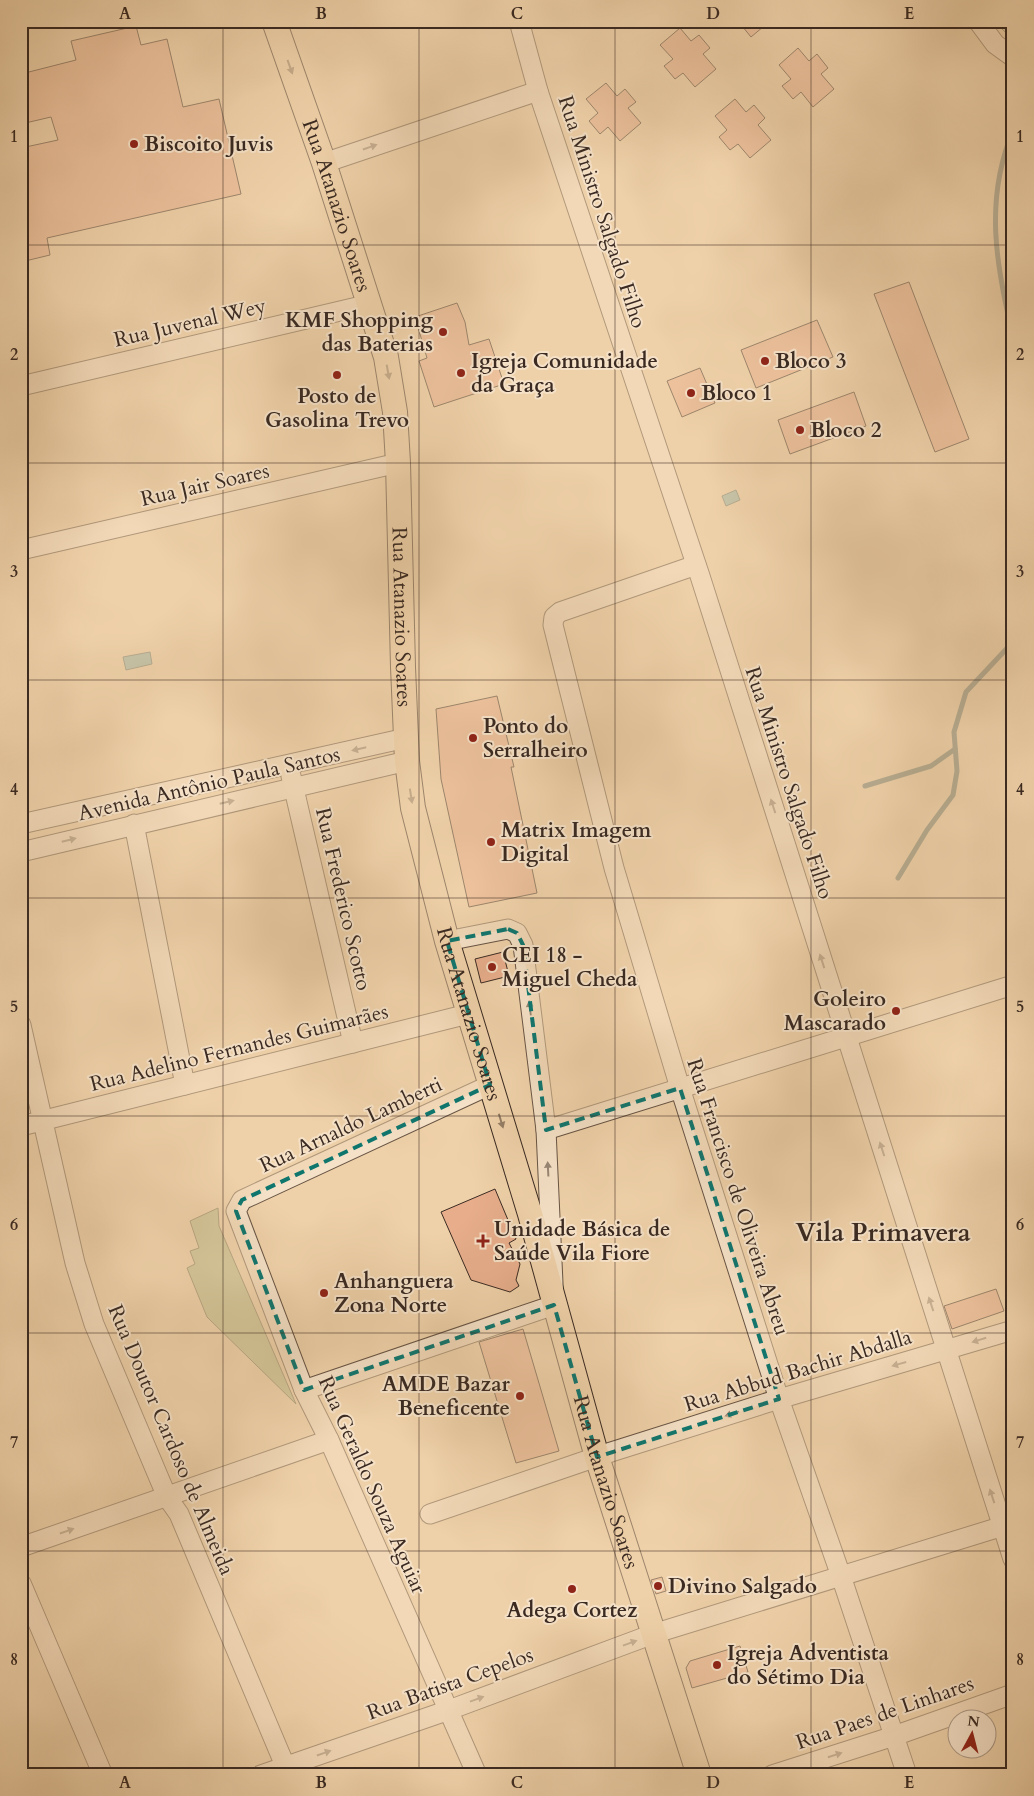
<svg xmlns="http://www.w3.org/2000/svg" width="1034" height="1796" viewBox="0 0 1034 1796" font-family="Cardo,serif">
<style>
.green{fill:#b8bc89;stroke:#797356}
.water{fill:#9ab7ab;stroke:#747f74}
.lines{fill:none;stroke-linecap:round;stroke-linejoin:round}
.stream{stroke:#747f74;stroke-width:5}
.building{fill:#e8ae8c;stroke:#3a2a22}
.minor-casing{stroke:#675444;stroke-width:21}
.major-casing{stroke:#3a2a22;stroke-width:26}
.minor{stroke:#f5e1c7;stroke-width:19}
.major{stroke:#efd1a9;stroke-width:24}
.oneway{fill:#947e66}
.oneway2{fill:#988674}
.marked{fill:none;stroke:#0f766e;stroke-width:4;stroke-dasharray:10 6;stroke-linejoin:round}
.grid{fill:none;stroke:#3a2a22;stroke-width:1;stroke-opacity:0.55}
.poi-dot{fill:#8f2418;stroke:#f5e1c7;stroke-width:2}
.labels{text-anchor:middle;dominant-baseline:central;stroke-width:4;stroke-linejoin:round;paint-order:stroke}
.poi-label{font-size:21px;font-weight:bold;fill:#3a2a22;stroke:#f5e1c7;text-anchor:start}
.street-label{font-size:21px;fill:#3a2a22;stroke:#f5e1c7}
.district-label{font-size:26px;font-weight:bold;fill:#3a2a22;stroke:#f5e1c7}
.neatline{fill:none;stroke:#3a2a22;stroke-width:2}
.grid-label{font-size:16px;text-anchor:middle;font-weight:bold;fill:#3a2a22}
</style>
<rect width="100%" height="100%" fill="#efd1a9"/>
<filter id="stains"><feTurbulence type="fractalNoise" baseFrequency=".004" numOctaves="4"/><feColorMatrix values="0 0 0 0 .2 0 0 0 0 .09 0 0 0 0 .02 0 0 0 .5 -.17"/></filter>
<radialGradient id="worn" r=".72"><stop offset=".6" stop-color="#630" stop-opacity="0"/><stop offset="1" stop-color="#630" stop-opacity=".3"/></radialGradient>
<g class="green">
<path d="M998,21H1013V40L997,24Z"/>
<path d="M218,1208L219,1226L296,1404L207,1317L187,1268L195,1264L190,1251L199,1248L190,1221Z"/>
</g>
<g class="water">
<path d="M736,490L740,500L726,506L722,496Z"/>
<path d="M150,652L152,664L126,670L123,657Z"/>
</g>
<g class="lines">
<g class="stream">
<path d="M1013,131C984,199 996,266 1013,336"/>
<path d="M865,786L931,766L955,749"/>
<path d="M898,878L927,830L953,795L957,771L954,732L966,692L1011,644L1013,638"/>
</g>
</g>
<g class="building">
<path d="M738,21H770L751,37Z"/>
<path d="M136,26L141,45L167,39L183,107L219,99L241,194L47,238L50,255L21,262V148L58,140L51,117L21,124V74L76,60L71,41Z"/>
<path d="M680,28L691,41L699,35L710,48L703,54L716,69L695,87L683,73L675,79L664,66L673,59L660,45Z"/>
<path d="M798,48L809,61L817,54L828,68L821,74L834,89L813,107L801,92L793,99L782,86L791,79L779,65Z"/>
<path d="M606,83L617,96L625,89L636,102L628,108L641,123L620,141L608,127L600,134L589,121L598,113L586,99Z"/>
<path d="M735,99L746,112L754,105L765,118L758,125L771,140L750,158L738,144L730,150L719,137L727,130L715,116Z"/>
<path d="M909,282L969,439L935,452L874,294Z"/>
<path d="M457,303L465,322L469,345L489,339L504,384L434,407L419,361L427,358L415,317Z"/>
<path d="M817,320L833,357L756,388L741,350Z"/>
<path d="M700,368L715,403L682,417L667,381Z"/>
<path d="M854,392L866,426L790,454L778,420Z"/>
<path d="M497,696L514,767H511L537,893L469,907L441,779L436,709Z"/>
<path d="M503,952L509,976L481,983L475,959Z"/>
<path d="M495,1189L516,1239L509,1243L520,1264L516,1280L519,1286L510,1292L471,1280L441,1212Z"/>
<path d="M996,1289L1004,1311L952,1329L944,1306Z"/>
<path d="M523,1329L559,1451L516,1463L479,1342Z"/>
<path d="M662,1577L666,1591L656,1594L651,1580Z"/>
<path d="M740,1646L748,1672L692,1688L686,1668L690,1661Z"/>
</g>
<g class="lines">
<defs>
<g id="minor">
<path d="M519,21L538,91L700,576L1013,1559"/>
<path d="M978,21L995,44L1013,57"/>
<path d="M324,163L538,91"/>
<path d="M21,386L370,304"/>
<path d="M21,550L398,463"/>
<path d="M696,565L560,612L554,617L553,625L614,868L680,1088L779,1399L841,1576L907,1775"/>
<path d="M291,776L353,1043"/>
<path d="M21,824L406,738"/>
<path d="M134,824L185,1085"/>
<path d="M21,852L407,761"/>
<path d="M21,1025L75,1263L94,1324L167,1497L179,1514L289,1775"/>
<path d="M21,1126L468,1014"/>
<path d="M546,1130L1013,985"/>
<path d="M304,1390L554,1305L546,1130L523,945L517,933L508,929L447,941"/>
<path d="M430,1514L611,1452L779,1399L1013,1330"/>
<path d="M21,1547L329,1440"/>
<path d="M21,1583L103,1775"/>
<path d="M261,1775L449,1710L653,1634L1013,1523"/>
<path d="M477,1775L329,1440L304,1390L236,1211L242,1200L490,1085"/>
<path d="M772,1775L894,1736L1013,1694"/>
</g>
<g id="major">
<path id="s1" d="M274,21L324,163L386,357L395,412L398,463L403,667L407,761L413,808L447,941L530,1214L597,1457L699,1775"/>
</g>
</defs>
<use href="#minor" class="minor-casing"/>
<use href="#major" class="major-casing"/>
<use href="#minor" class="minor"/>
<use href="#major" class="major"/>
</g>
<defs><path id="oneway-solid" d="M-6-.8H1V-3.2L6.5 0L1 3.2V.8H-6Z" transform="scale(1.25)"/></defs>
<g class="oneway">
<use href="#oneway-solid" transform="translate(290 67) rotate(70)"/>
<use href="#oneway-solid" transform="translate(388 372) rotate(80)"/>
<use href="#oneway-solid" transform="translate(411 796) rotate(81)"/>
<use href="#oneway-solid" transform="translate(501 1121) rotate(73)"/>
</g>
<g class="oneway2">
<use href="#oneway-solid" transform="translate(370 147) rotate(-19)"/>
<use href="#oneway-solid" transform="translate(359 749) rotate(167)"/>
<use href="#oneway-solid" transform="translate(227 802) rotate(-13)"/>
<use href="#oneway-solid" transform="translate(773 806) rotate(-108)"/>
<use href="#oneway-solid" transform="translate(69 840) rotate(-14)"/>
<use href="#oneway-solid" transform="translate(822 961) rotate(-108)"/>
<use href="#oneway-solid" transform="translate(530 1008) rotate(-97)"/>
<use href="#oneway-solid" transform="translate(882 1149) rotate(-108)"/>
<use href="#oneway-solid" transform="translate(548 1169) rotate(-93)"/>
<use href="#oneway-solid" transform="translate(931 1304) rotate(-108)"/>
<use href="#oneway-solid" transform="translate(979 1340) rotate(163)"/>
<use href="#oneway-solid" transform="translate(899 1364) rotate(164)"/>
<use href="#oneway-solid" transform="translate(732 1414) rotate(162)"/>
<use href="#oneway-solid" transform="translate(992 1496) rotate(-108)"/>
<use href="#oneway-solid" transform="translate(67 1531) rotate(-19)"/>
<use href="#oneway-solid" transform="translate(630 1643) rotate(-20)"/>
<use href="#oneway-solid" transform="translate(477 1699) rotate(-20)"/>
<use href="#oneway-solid" transform="translate(324 1753) rotate(-19)"/>
<use href="#oneway-solid" transform="translate(835 1755) rotate(-18)"/>
</g>
<path d="M0 0H1034V1796H0ZM508,929L517,933L523,945L546,1130L680,1088L779,1399L597,1457L554,1305L304,1390L236,1211L242,1200L490,1085L447,941Z" fill="#efd1a9" fill-opacity=".55" fill-rule="evenodd"/>
<path class="marked" d="M508,929L517,933L523,945L546,1130L680,1088L779,1399L597,1457L554,1305L304,1390L236,1211L242,1200L490,1085L447,941Z"/>
<path class="grid" d="M223,21V1775M419,21V1775M615,21V1775M811,21V1775M21,245H1013M21,463H1013M21,680H1013M21,898H1013M21,1116H1013M21,1333H1013M21,1551H1013"/>
<g class="poi-dot">
<circle cx="134" cy="144" r="5"/>
<circle cx="443" cy="332" r="5"/>
<circle cx="765" cy="361" r="5"/>
<circle cx="461" cy="373" r="5"/>
<circle cx="337" cy="375" r="5"/>
<circle cx="691" cy="393" r="5"/>
<circle cx="800" cy="430" r="5"/>
<circle cx="473" cy="738" r="5"/>
<circle cx="491" cy="842" r="5"/>
<circle cx="492" cy="967" r="5"/>
<circle cx="896" cy="1011" r="5"/>
<path d="M480.5 1233.5h5v5h5v5h-5v5h-5v-5h-5v-5h5z"/>
<circle cx="324" cy="1293" r="5"/>
<circle cx="520" cy="1396" r="5"/>
<circle cx="658" cy="1586" r="5"/>
<circle cx="572" cy="1589" r="5"/>
<circle cx="717" cy="1665" r="5"/>
</g>
<g class="labels">
<g class="poi-label">
<text x="144" y="144">Biscoito Juvis</text>
<text x="433" y="320" text-anchor="end">KMF Shopping<tspan x="433" dy="24">das Baterias</tspan></text>
<text x="471" y="361">Igreja Comunidade<tspan x="471" dy="24">da Graça</tspan></text>
<text x="775" y="361">Bloco 3</text>
<text x="701" y="393">Bloco 1</text>
<text x="337" y="396" text-anchor="middle">Posto de<tspan x="337" dy="24">Gasolina Trevo</tspan></text>
<text x="810" y="430">Bloco 2</text>
<text x="483" y="726">Ponto do<tspan x="483" dy="24">Serralheiro</tspan></text>
<text x="501" y="830">Matrix Imagem<tspan x="501" dy="24">Digital</tspan></text>
<text x="502" y="955">CEI 18 -<tspan x="502" dy="24">Miguel Cheda</tspan></text>
<text x="886" y="999" text-anchor="end">Goleiro<tspan x="886" dy="24">Mascarado</tspan></text>
<text x="494" y="1229">Unidade Básica de<tspan x="494" dy="24">Saúde Vila Fiore</tspan></text>
<text x="334" y="1281">Anhanguera<tspan x="334" dy="24">Zona Norte</tspan></text>
<text x="510" y="1384" text-anchor="end">AMDE Bazar<tspan x="510" dy="24">Beneficente</tspan></text>
<text x="668" y="1586">Divino Salgado</text>
<text x="572" y="1610" text-anchor="middle">Adega Cortez</text>
<text x="727" y="1653">Igreja Adventista<tspan x="727" dy="24">do Sétimo Dia</tspan></text>
</g>
<g class="street-label">
<text stroke="none"><textPath href="#s1" startOffset="195">Rua Atanazio Soares</textPath></text>
<text transform="translate(602 212) rotate(72)">Rua Ministro Salgado Filho</text>
<text transform="translate(190 323) rotate(-13)">Rua Juvenal Wey</text>
<text transform="translate(205 485) rotate(-13)">Rua Jair Soares</text>
<text stroke="none"><textPath href="#s1" startOffset="615">Rua Atanazio Soares</textPath></text>
<text transform="translate(789 783) rotate(72)">Rua Ministro Salgado Filho</text>
<text transform="translate(209 784) rotate(-13)">Avenida Antônio Paula Santos</text>
<text transform="translate(343 899) rotate(77)">Rua Frederico Scotto</text>
<text stroke="none"><textPath href="#s1" startOffset="1020">Rua Atanazio Soares</textPath></text>
<text transform="translate(239 1048) rotate(-14)">Rua Adelino Fernandes Guimarães</text>
<text transform="translate(351 1125) rotate(-25)">Rua Arnaldo Lamberti</text>
<text transform="translate(738 1197) rotate(72)">Rua Francisco de Oliveira Abreu</text>
<text transform="translate(798 1371) rotate(-17)">Rua Abbud Bachir Abdalla</text>
<text transform="translate(171 1440) rotate(67)">Rua Doutor Cardoso de Almeida</text>
<text stroke="none"><textPath href="#s1" startOffset="1508">Rua Atanazio Soares</textPath></text>
<text transform="translate(372 1485) rotate(66)">Rua Geraldo Souza Aguiar</text>
<text transform="translate(450 1684) rotate(-20)">Rua Batista Cepelos</text>
<text transform="translate(885 1713) rotate(-19)">Rua Paes de Linhares</text>
</g>
<g class="district-label">
<text x="883" y="1232">Vila Primavera</text>
</g>
</g>
<rect width="1034" height="1796" fill="none" stroke="#efd1a9" stroke-width="55"/>
<g transform="translate(972 1734) rotate(7)"><circle r="24" fill="#f5e1c7" stroke="#aa9885"/>
<path d="M0-4L9 19L0 12L-9 19Z" fill="#8f2418"/>
<text y="-8" font-size="14" font-weight="bold" text-anchor="middle" fill="#3a2a22">N</text>
</g>
<rect x="28" y="28" width="978" height="1740" class="neatline"/>
<g class="grid-label">
<text x="125" y="19">A</text>
<text x="321" y="19">B</text>
<text x="517" y="19">C</text>
<text x="713" y="19">D</text>
<text x="909" y="19">E</text>
<text x="14" y="142">1</text>
<text x="1020" y="142">1</text>
<text x="14" y="360">2</text>
<text x="1020" y="360">2</text>
<text x="14" y="577">3</text>
<text x="1020" y="577">3</text>
<text x="14" y="795">4</text>
<text x="1020" y="795">4</text>
<text x="14" y="1012">5</text>
<text x="1020" y="1012">5</text>
<text x="14" y="1230">6</text>
<text x="1020" y="1230">6</text>
<text x="14" y="1448">7</text>
<text x="1020" y="1448">7</text>
<text x="14" y="1665">8</text>
<text x="1020" y="1665">8</text>
<text x="125" y="1788">A</text>
<text x="321" y="1788">B</text>
<text x="517" y="1788">C</text>
<text x="713" y="1788">D</text>
<text x="909" y="1788">E</text>
</g>
<rect width="100%" height="100%" filter="url(#stains)"/>
<rect width="100%" height="100%" fill="url(#worn)"/>
</svg>
